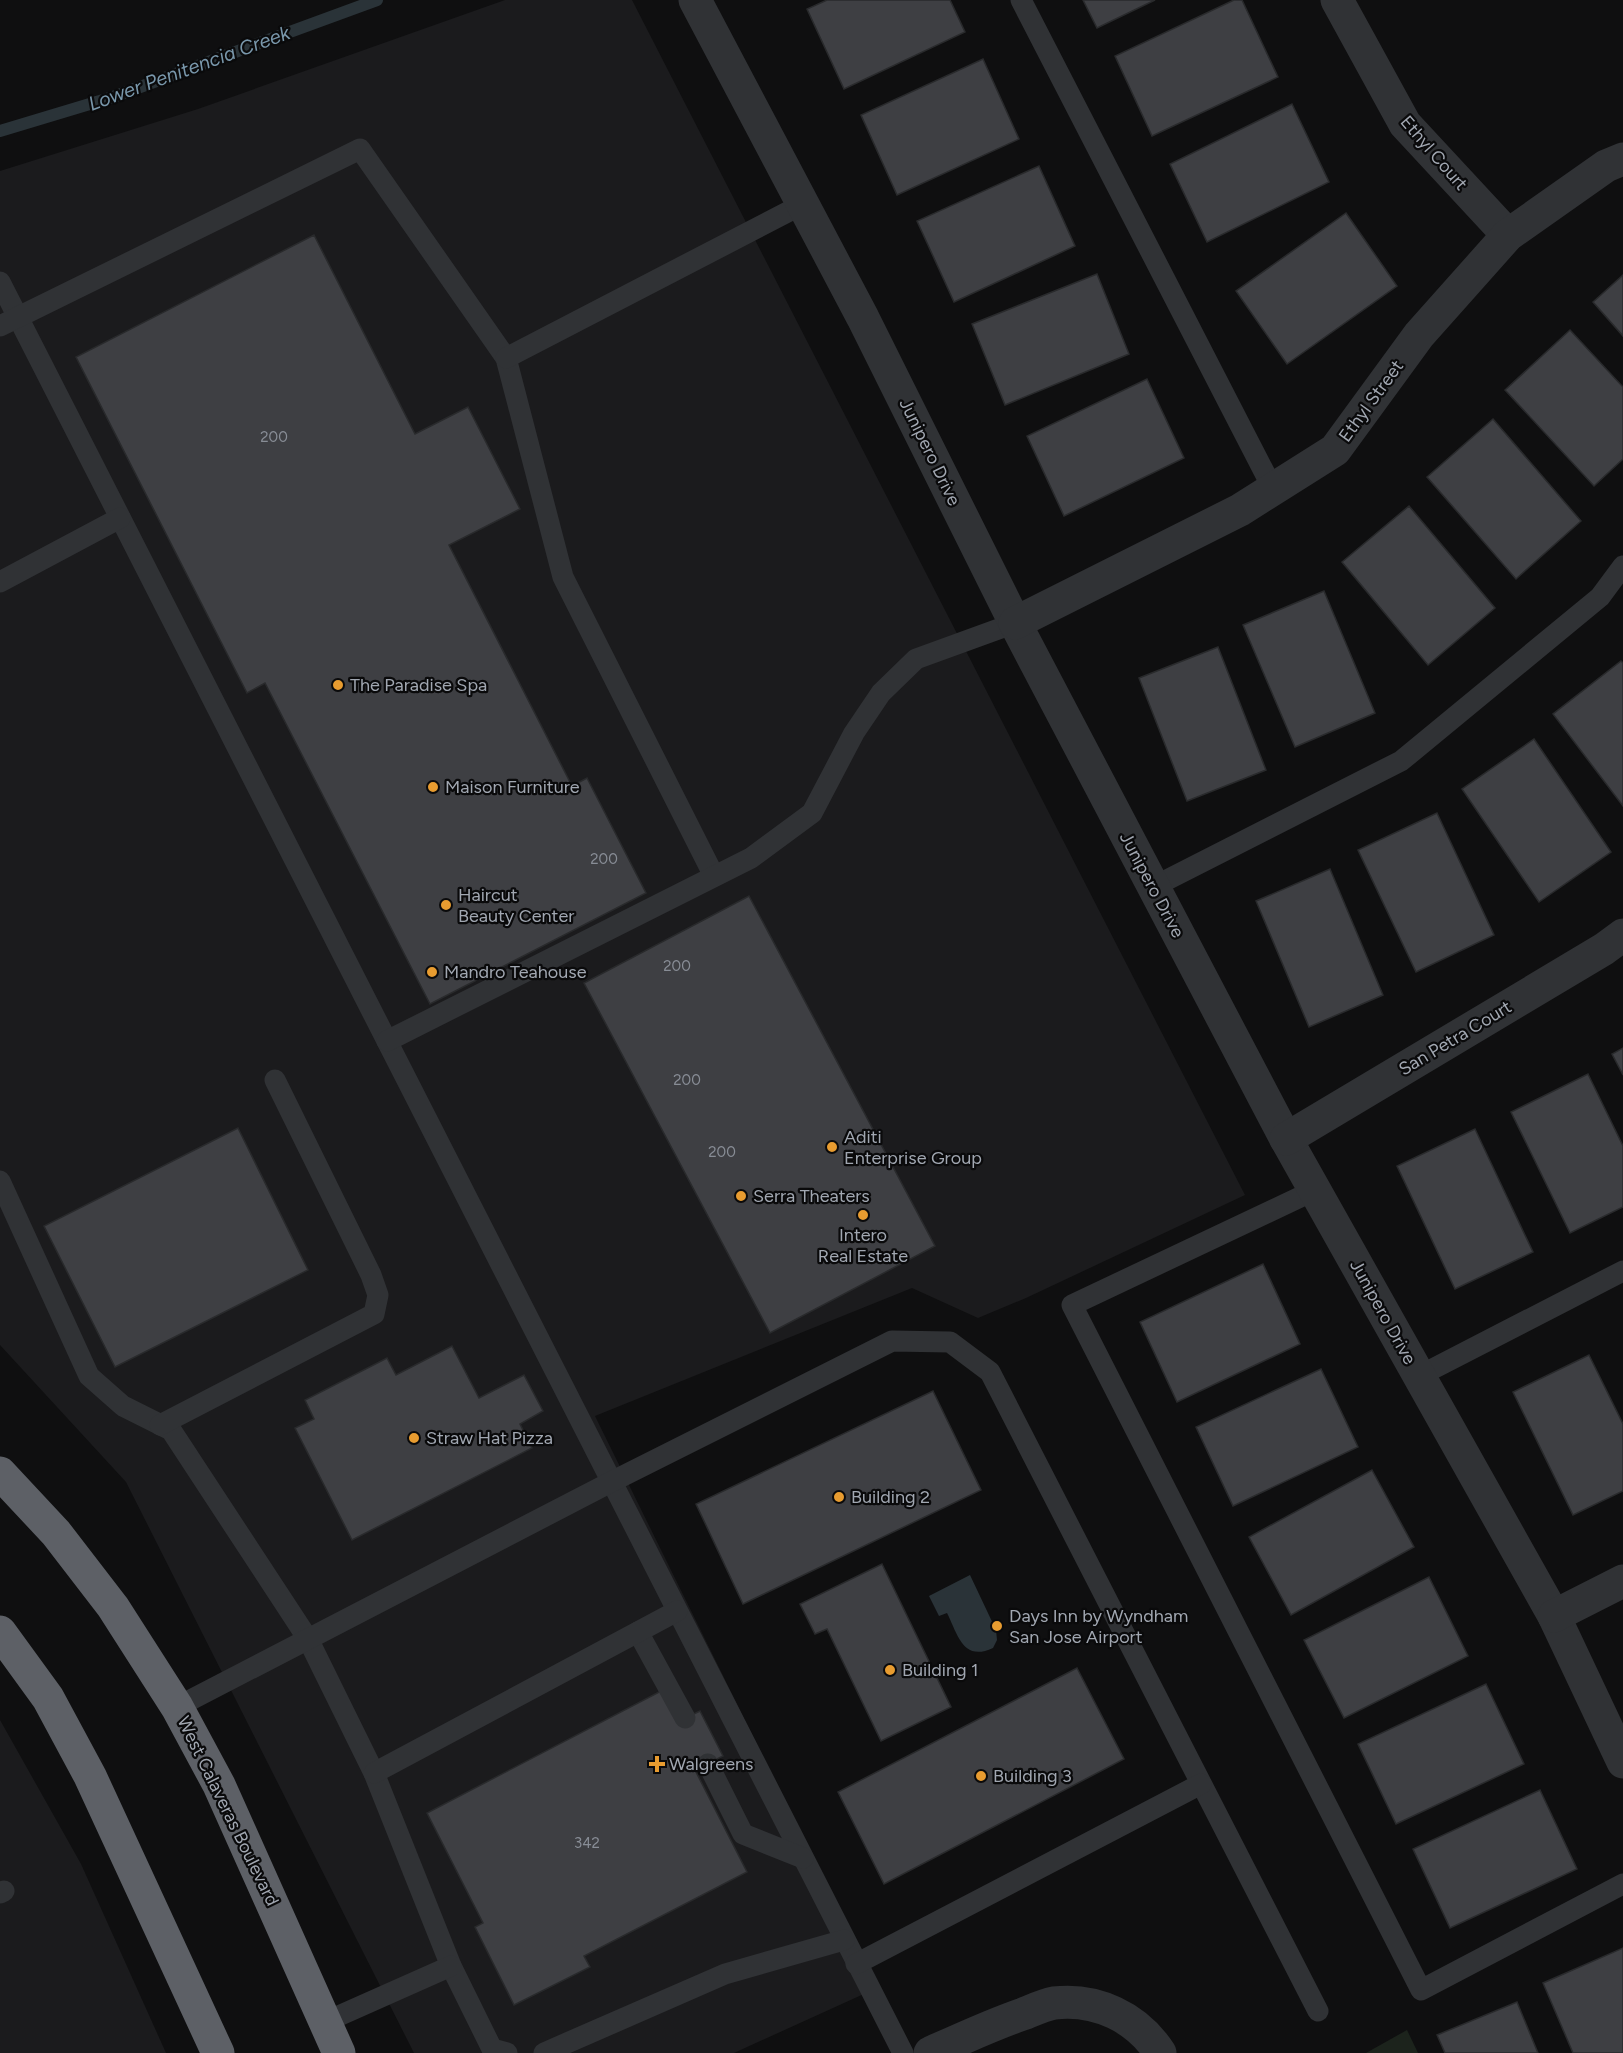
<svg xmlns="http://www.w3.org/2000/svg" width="1623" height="2053" viewBox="0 0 1623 2053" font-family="Figtree,sans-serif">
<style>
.built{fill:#1b1b1d}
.green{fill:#1c231c}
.water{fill:#2a3338}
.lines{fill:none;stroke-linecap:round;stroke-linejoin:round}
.stream{stroke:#2a3338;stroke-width:12}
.building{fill:#3e3f43;stroke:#292a2c;stroke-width:1.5}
.lane{stroke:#303235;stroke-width:21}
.street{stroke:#303235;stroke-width:33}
.highway{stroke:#5d6066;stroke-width:33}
.poi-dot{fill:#e89c30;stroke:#0a0a0b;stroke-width:2}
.labels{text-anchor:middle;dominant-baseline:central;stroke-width:4.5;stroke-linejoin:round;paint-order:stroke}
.number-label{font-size:15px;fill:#888d96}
.street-label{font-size:18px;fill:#a1a7b1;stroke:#0a0a0b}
.poi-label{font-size:18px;fill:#a1a7b1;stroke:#0a0a0b;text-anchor:start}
.water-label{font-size:20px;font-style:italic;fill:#7997ab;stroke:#0a0a0b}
</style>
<rect width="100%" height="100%" fill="#0f0f10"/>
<g class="built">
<path d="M505,0H632L1245,1195L1026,1298L978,1318L912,1288L595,1416L877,1988L734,2053H414L126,1482L0,1345V171L198,109Z"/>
<path d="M0,1720L81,1864L166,2053H0Z"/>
</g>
<path class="green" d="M1407,2030L1418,2053H1366Z"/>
<path class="water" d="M970,1575L996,1630L997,1640L993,1648C963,1662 958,1635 947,1613L939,1616L929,1596Z"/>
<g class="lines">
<path class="stream" d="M0,131L113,97L377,0"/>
</g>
<g class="building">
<path d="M827,0H950L965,32L844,89L807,9Z"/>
<path d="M1083,0H1155L1097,28Z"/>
<path d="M1234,0H1242L1278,77L1152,136L1115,56Z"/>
<path d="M983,59L1019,139L897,195L861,115Z"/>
<path d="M1292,104L1329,182L1207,242L1170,164Z"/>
<path d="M1039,166L1075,246L954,302L917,221Z"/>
<path d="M1346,213L1397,286L1287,364L1236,291Z"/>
<path d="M314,235L415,434L468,407L520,509L449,545L572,786L587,778L646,893L430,1004L265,683L247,693L76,357Z"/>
<path d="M1097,274L1129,354L1005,405L972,324Z"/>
<path d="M1623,275V336L1593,302Z"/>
<path d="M1570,330L1623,387V459L1594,486L1505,390Z"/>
<path d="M1147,379L1184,458L1064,516L1027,436Z"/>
<path d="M1493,419L1581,521L1516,579L1427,477Z"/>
<path d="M1409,506L1495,608L1428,665L1342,562Z"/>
<path d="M1324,591L1375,713L1295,747L1243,625Z"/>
<path d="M1218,647L1266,770L1187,801L1139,678Z"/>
<path d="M1621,661L1623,663V806L1553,714Z"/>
<path d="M1534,739L1611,852L1539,902L1462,789Z"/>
<path d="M1437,813L1494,935L1416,972L1358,850Z"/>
<path d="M1330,869L1383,995L1309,1027L1256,901Z"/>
<path d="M749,896L935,1246L770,1333L584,983Z"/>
<path d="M1623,1048V1075L1612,1054Z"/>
<path d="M1588,1074L1623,1146V1207L1570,1233L1511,1112Z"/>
<path d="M238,1128L308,1270L115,1367L44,1226Z"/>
<path d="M1475,1129L1533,1252L1455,1289L1397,1166Z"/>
<path d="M1263,1264L1300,1344L1177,1402L1140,1322Z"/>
<path d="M452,1346L479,1398L524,1375L543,1411L520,1424L532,1448L352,1540L295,1428L314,1419L305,1400L387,1358L396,1375Z"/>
<path d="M1589,1355L1623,1424V1491L1573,1515L1513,1392Z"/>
<path d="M1321,1369L1358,1447L1233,1506L1196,1427Z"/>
<path d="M933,1391L981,1490L743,1604L696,1504Z"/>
<path d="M1372,1470L1414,1547L1291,1615L1249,1537Z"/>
<path d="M882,1564L951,1707L881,1741L827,1629L815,1634L800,1604Z"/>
<path d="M1429,1577L1468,1656L1344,1718L1304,1640Z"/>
<path d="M1077,1668L1124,1759L884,1884L838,1792Z"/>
<path d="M1486,1684L1524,1764L1396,1824L1358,1744Z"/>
<path d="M661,1691L677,1722L700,1711L723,1756L695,1770L747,1872L584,1956L590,1967L514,2005L475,1927L483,1923L427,1813Z"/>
<path d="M1540,1790L1577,1869L1450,1928L1413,1849Z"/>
<path d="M1623,1948V2053H1573L1543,1983Z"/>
<path d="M1517,2002L1538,2053H1445L1437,2035Z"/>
</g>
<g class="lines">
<g class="lane">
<path d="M1021,0L1273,489"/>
<path d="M0,282L903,2053"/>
<path d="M0,326L360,149L506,358L563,577L714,876"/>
<path d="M506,358L803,204"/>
<path d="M0,582L120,518"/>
<path d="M1153,887L1401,761L1600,597L1623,566"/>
<path d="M387,1041L751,858L812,813L854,733L881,693L916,659L1015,623"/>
<path d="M0,1181L89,1376L123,1406L171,1430L308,1639L374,1773L451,1966L492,2049L507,2053"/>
<path d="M1315,1190L1072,1305L1421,1990L1623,1884"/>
<path d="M1419,1376L1623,1271"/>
<path d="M160,1425L374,1314L378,1295L371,1275L275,1080"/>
<path d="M638,1632L685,1718"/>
<path d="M177,1707L611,1482L892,1341L950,1342L990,1372L1318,2011"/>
<path d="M708,1764L743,1834L803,1858"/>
<path d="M374,1773L677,1611"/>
<path d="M0,1893L4,1891"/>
<path d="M856,1964L1201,1784"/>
<path d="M325,2022L451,1966"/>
<path d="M544,2053L725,1974L844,1940"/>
</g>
<g class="street">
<path d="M695,0L863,318L1015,623L1286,1139L1554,1616L1623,1762"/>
<path d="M1337,0L1405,124L1508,235"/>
<path d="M1015,623L1240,510L1335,450L1419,335L1508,235L1606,166L1623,159"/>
<path d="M1286,1139L1604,949L1623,935"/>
<path d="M1554,1616L1623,1581"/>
<path d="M930,2053C961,2039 991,2025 1023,2014C1033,2010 1044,2005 1054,2003C1096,1998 1137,2017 1160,2053"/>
</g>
<g class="highway">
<path d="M0,1473L56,1533L113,1607L177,1707L219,1785L339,2053"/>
<path d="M0,1632L48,1698L90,1776L218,2053"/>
</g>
</g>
<g class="poi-dot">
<circle cx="338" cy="685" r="6"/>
<circle cx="433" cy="787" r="6"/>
<circle cx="446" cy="905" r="6"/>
<circle cx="432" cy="972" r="6"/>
<circle cx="832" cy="1147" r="6"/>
<circle cx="741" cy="1196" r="6"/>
<circle cx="863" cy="1215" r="6"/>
<circle cx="414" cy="1438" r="6"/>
<circle cx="839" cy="1497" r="6"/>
<circle cx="997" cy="1626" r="6"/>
<circle cx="890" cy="1670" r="6"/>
<path d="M654 1755h6v6h6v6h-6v6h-6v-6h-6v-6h6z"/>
<circle cx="981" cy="1776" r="6"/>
</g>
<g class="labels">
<g class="number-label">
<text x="274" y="437">200</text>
<text x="604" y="859">200</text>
<text x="677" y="966">200</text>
<text x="687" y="1080">200</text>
<text x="722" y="1152">200</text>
<text x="587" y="1843">342</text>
</g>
<g class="street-label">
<text transform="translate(1434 153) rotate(49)">Ethyl Court</text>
<text transform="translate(1371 401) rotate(-54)">Ethyl Street</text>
<text transform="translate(930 452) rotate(64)">Junipero Drive</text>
<text transform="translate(1152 885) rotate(62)">Junipero Drive</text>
<text transform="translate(1455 1038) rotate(-31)">San Petra Court</text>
<text transform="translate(1383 1312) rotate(61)">Junipero Drive</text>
<text transform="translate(228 1811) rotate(64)">West Calaveras Boulevard</text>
</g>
<g class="poi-label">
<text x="350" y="685">The Paradise Spa</text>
<text x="445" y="787">Maison Furniture</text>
<text x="458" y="895">Haircut<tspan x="458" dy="21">Beauty Center</tspan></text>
<text x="444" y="972">Mandro Teahouse</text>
<text x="844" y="1137">Aditi<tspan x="844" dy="21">Enterprise Group</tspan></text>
<text x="753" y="1196">Serra Theaters</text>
<text x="863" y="1235" text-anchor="middle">Intero<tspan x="863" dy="21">Real Estate</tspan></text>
<text x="426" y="1438">Straw Hat Pizza</text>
<text x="851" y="1497">Building 2</text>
<text x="1009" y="1616">Days Inn by Wyndham<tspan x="1009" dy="21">San Jose Airport</tspan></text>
<text x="902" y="1670">Building 1</text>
<text x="669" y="1764">Walgreens</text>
<text x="993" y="1776">Building 3</text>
</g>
<g class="water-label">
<text transform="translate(189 68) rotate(-20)">Lower Penitencia Creek</text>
</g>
</g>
</svg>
